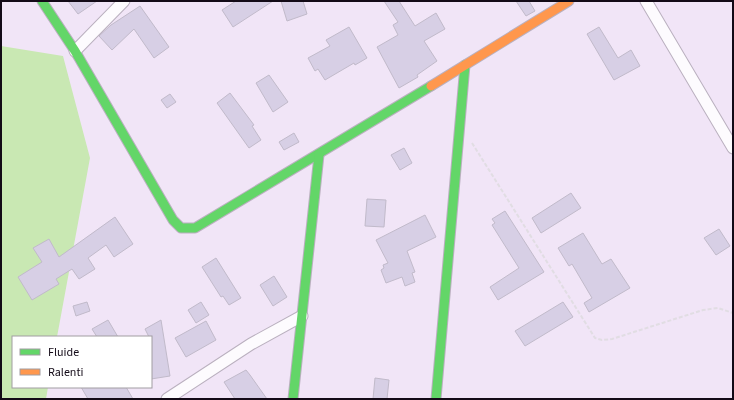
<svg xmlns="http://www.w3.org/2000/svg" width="734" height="400" viewBox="0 0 734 400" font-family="'Source Sans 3',sans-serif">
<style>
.green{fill:#c9e8b3}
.building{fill:#d7cfe5;stroke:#c1baca}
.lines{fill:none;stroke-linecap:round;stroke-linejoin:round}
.street-casing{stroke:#bab0bf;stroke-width:13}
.fast-casing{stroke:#bab0bf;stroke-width:11}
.slow-casing{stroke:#bab0bf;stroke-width:11}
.path{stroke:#e1dde3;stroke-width:2;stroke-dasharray:4 2;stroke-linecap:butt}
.street{stroke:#fdfbfe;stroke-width:11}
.fast{stroke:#63d668;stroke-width:9}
.slow{stroke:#ff974d;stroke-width:9}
</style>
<rect width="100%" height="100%" fill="#f1e5f7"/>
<path class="green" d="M1,46L63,56L90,158L57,337H13V387H48L46,399H1Z"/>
<g class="building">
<path d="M68,1H97L78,14Z"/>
<path d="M236,1H273L233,27L222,10Z"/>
<path d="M281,1H303L307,14L287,21Z"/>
<path d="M384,1H399L415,26L436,13L445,29L424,41L437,61L417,75L418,77L399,88L377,47L398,35L393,25L398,22Z"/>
<path d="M516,1H529L535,11L526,16Z"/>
<path d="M140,6L169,47L154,58L134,29L112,50L99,36L111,25Z"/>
<path d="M349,27L367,58L355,65L354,63L325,80L318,69L315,71L308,58L330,46L326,40Z"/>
<path d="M599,27L618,58L631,50L640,66L614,80L587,34Z"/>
<path d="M269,75L288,102L273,112L256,83Z"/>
<path d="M230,93L254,125L252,126L261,140L249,148L217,103Z"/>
<path d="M170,94L176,102L167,108L161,100Z"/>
<path d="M294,133L299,142L284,150L279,142Z"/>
<path d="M404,148L412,163L400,170L391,155Z"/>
<path d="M571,193L581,208L541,233L532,218Z"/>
<path d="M367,199L386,200L384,227L365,226Z"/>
<path d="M505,211L544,272L498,300L490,287L519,268L492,225L495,223L492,219Z"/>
<path d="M425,215L436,237L407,251L415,272L412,273L415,282L405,286L402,277L386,283L381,270L384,268L383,265L388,263L376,240Z"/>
<path d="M115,217L133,244L114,257L106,245L88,258L95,269L79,279L72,269L56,279L59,284L32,300L18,277L42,262L33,248L49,239L59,257Z"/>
<path d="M719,229L730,246L716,255L704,238Z"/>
<path d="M583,233L602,264L611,259L630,288L589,312L584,303L592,298L572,264L569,266L558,248Z"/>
<path d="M216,258L241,298L229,305L223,296L221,297L202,267Z"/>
<path d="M274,276L287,297L273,306L260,285Z"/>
<path d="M87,302L90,311L76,316L73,306Z"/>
<path d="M201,302L209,315L196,323L188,310Z"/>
<path d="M563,302L573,317L525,346L515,331Z"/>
<path d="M108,320L118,337H97L92,329Z"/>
<path d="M161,320L170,376L151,379V337H149L145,329Z"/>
<path d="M206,321L216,340L186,357L175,338Z"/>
<path d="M246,370L250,375L267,399H235L224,382Z"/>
<path d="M375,378L389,380L387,399H373Z"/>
<path d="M81,387H126L133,399H88Z"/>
</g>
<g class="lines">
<defs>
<g id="street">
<path d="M646,1L733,148"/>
<path d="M75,51L124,1"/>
<path d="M167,399L251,344L302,316"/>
</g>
<g id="fast">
<path d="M42,1L75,51L173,220L181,228H195L431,86"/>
<path d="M293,399L319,155"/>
<path d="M436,399L465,65"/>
</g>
<path id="slow" d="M431,86L569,1"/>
</defs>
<use href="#street" class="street-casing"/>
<use href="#fast" class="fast-casing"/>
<use href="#slow" class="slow-casing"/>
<path class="path" d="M472,143L595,338L602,340L612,339L703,310L718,308L733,313"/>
<use href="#street" class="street"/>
<use href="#fast" class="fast"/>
<use href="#slow" class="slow"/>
</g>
<rect width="734" height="400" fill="none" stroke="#130a17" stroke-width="4"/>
<rect x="12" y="336" width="140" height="52" fill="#ffffff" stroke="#a19da2"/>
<rect x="20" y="349" width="20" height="6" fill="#63d668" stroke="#a19da2"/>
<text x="48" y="356" font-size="12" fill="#130a17">Fluide</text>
<rect x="20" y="369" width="20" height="6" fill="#ff974d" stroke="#a19da2"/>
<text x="48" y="376" font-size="12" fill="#130a17">Ralenti</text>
</svg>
